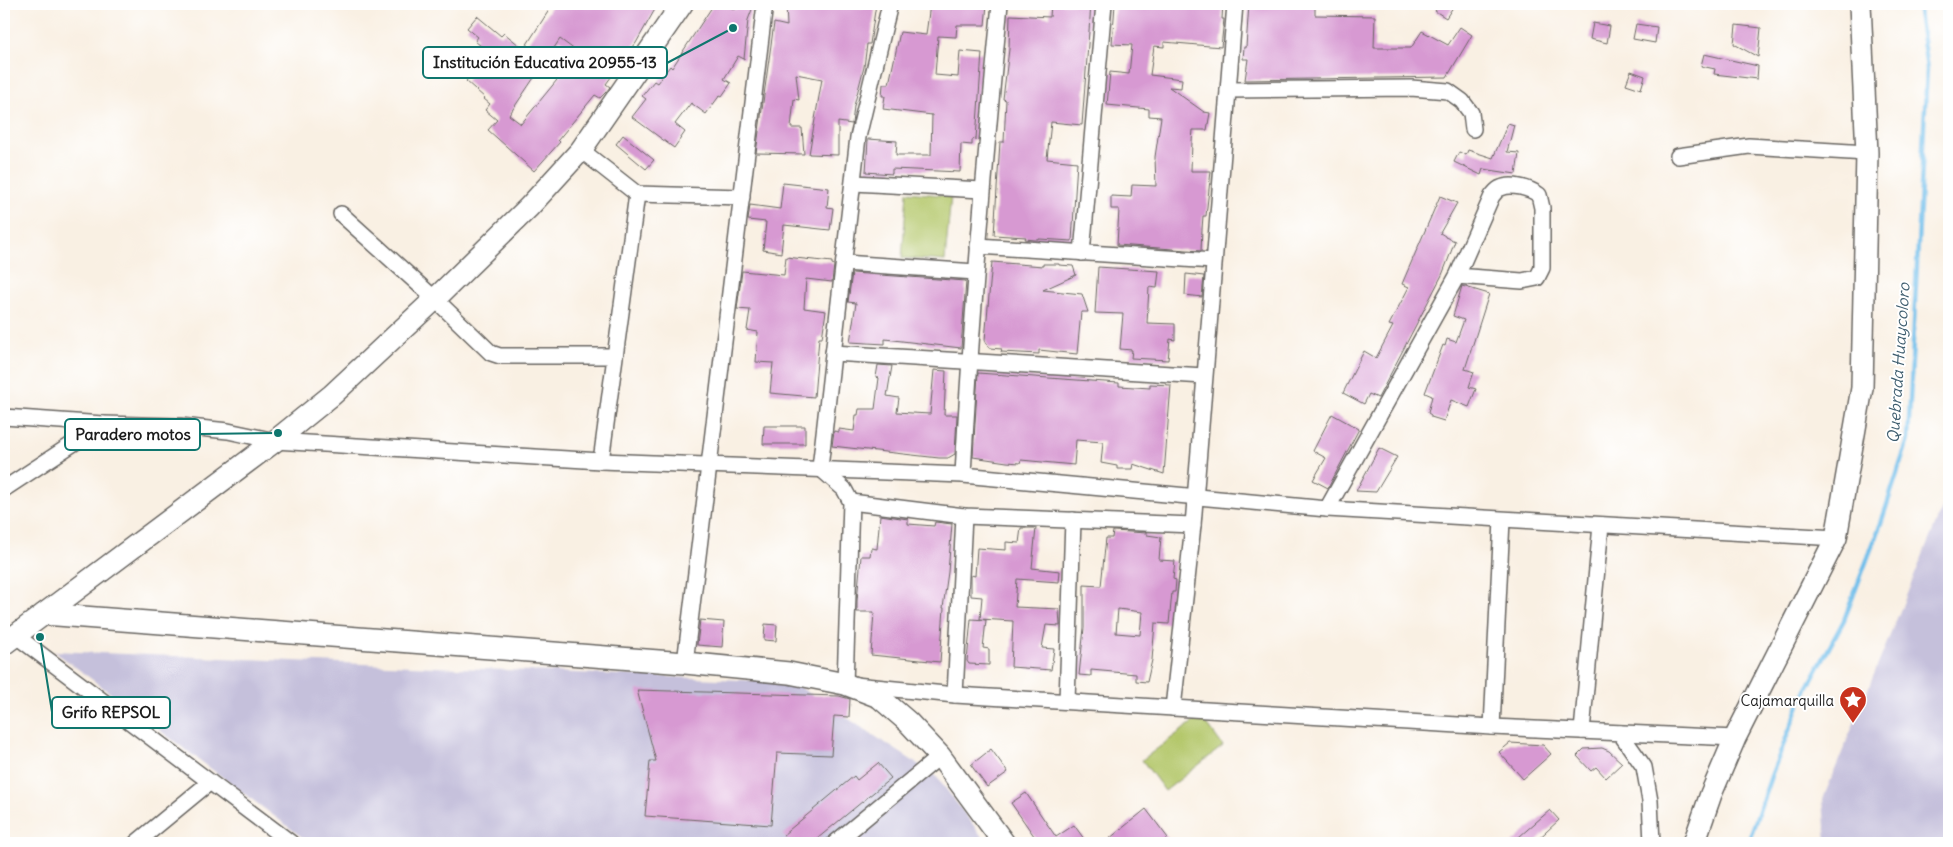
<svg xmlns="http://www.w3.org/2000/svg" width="1953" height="847" viewBox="0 0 1953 847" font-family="Delius,sans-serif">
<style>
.industrial{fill:#c5c0db}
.green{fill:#b4c76a;stroke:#687243}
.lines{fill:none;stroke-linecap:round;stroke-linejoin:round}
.stream{stroke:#70beea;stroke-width:4.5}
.building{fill:#d799d2;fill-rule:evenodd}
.street-casing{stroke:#696662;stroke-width:18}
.secondary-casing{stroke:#696662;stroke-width:24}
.street{stroke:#fff;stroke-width:15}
.secondary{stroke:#fff;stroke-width:21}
.labels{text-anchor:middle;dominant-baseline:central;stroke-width:4;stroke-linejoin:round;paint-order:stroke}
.poi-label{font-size:15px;fill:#1c1c1c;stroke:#fff;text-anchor:end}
.water-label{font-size:16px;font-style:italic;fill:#3e5d6e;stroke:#fff}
.leader{fill:none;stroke:#0f766e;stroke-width:2}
.callout-dot{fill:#0f766e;stroke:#fff;stroke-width:2}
.callout{fill:#fff;stroke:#0f766e;stroke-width:2}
.callout-label{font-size:16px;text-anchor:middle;font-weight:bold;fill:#1c1c1c}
</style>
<rect width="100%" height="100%" fill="#fff"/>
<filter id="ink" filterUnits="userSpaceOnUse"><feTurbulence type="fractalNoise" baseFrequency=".02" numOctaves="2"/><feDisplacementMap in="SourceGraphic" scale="10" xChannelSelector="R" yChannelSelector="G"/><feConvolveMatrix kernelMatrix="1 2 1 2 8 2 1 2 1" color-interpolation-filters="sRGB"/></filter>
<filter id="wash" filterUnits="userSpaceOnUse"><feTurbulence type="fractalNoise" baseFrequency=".0096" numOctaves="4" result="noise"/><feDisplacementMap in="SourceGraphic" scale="20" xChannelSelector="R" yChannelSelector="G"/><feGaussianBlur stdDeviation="1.12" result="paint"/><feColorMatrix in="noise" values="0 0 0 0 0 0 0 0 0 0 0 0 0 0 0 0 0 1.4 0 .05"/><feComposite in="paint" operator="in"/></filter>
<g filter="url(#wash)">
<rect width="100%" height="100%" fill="#f9f0e3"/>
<g class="industrial">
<path d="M1949,459V843H1826L1823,799L1945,501Z"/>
<path d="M54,651L792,682L936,776L987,843H310Z"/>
</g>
<g class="green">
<path d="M907,192L951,196L945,261L902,258Z"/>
<path d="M1201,716L1223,746L1165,791L1142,760Z"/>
</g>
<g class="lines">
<path class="stream" d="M1748,843L1771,776L1802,698L1844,620L1881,523L1908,440L1927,69L1918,4"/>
</g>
<g id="blocks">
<g class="building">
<path d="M553,4H658L636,43L606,84L610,87L606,92L600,98L595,95L558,140L560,142L534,171L488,130L497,120L485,110L490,104L484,99L485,98L466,81L483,62L481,61L488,52L475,41L478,37L467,28L477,16L501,36L504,33L524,49ZM560,39L579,53L521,124L509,115Z"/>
<path d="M714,4H726L735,10L738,4H754L748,20L744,59L738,56L724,79L731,83L722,96L720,95L706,114L691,103L675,124L685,132L674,148L632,117L646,99L642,96L654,81L657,83L670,66L672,68Z"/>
<path d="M786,4H839V5L863,8L864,4H876L870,44H867L864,67L854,106L852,124L838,122V155L809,154L822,79L796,74L799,100L794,99L791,128H802L804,154L756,153L774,23L787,26Z"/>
<path d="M930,4H987L985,25H957L956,37L938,36L935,75L958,77L960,51L982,53L976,139L972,140V145L961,144L960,172L892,169V174L866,172L868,139L897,141L896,155H931L932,115L883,109L885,96H882L883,84H889L900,32L926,35Z"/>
<path d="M1051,4H1091L1082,125L1051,122L1047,159L1077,162L1072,241L1039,239V240H1035L1025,239L1026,237L994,235L1000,142H1004L1006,100L1003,99L1009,49L1010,15L1050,17Z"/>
<path d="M1115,4H1223L1222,19H1224L1221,47L1164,42V47L1154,46L1150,75L1182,79L1181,88L1169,87L1204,112L1210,113L1207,130H1193L1192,141L1191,171H1211L1206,216H1203L1202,229L1201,251L1117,245L1119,209H1111V196L1131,197L1132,185L1156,186L1155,157L1161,117L1149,116V109L1107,105L1110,72L1129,74L1132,45L1112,44Z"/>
<path d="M1249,4H1315V15L1375,16L1374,48H1411L1422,31L1448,45L1460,27L1472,35L1447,77L1245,80L1248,59H1243L1244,47H1246Z"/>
<path d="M1440,4H1455L1446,18L1435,11Z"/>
<path d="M1593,23L1610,26L1607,43L1590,39Z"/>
<path d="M1636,24L1657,27L1655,43L1633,39Z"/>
<path d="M1736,25L1761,28L1758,57L1734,44Z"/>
<path d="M1704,54L1758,66L1757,79L1714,74L1715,69L1701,66Z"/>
<path d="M1631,71L1645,76L1641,89L1626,84Z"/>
<path d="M1508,123L1514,125L1507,152L1519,153L1516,174L1483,169L1481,175L1454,162L1459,152L1466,155L1468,150L1493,158Z"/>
<path d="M623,135L654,160L646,169L616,144Z"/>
<path d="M783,183L829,188L827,207L833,208L830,230L784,225L781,253L763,250L766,222L748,220L750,205L780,209Z"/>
<path d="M1440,196L1457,203L1440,233L1445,236V237L1455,241L1448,260L1442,275L1378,398L1369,394L1364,404L1343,393L1364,351L1376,358L1393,326L1389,325L1409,287L1402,284Z"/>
<path d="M786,257L832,262V264L834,265L832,282L806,279L804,308L826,311L822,338H819L814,397L770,393L773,363L756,362L758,332L747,330L750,310L737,309L742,271L784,275Z"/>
<path d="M992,262L1043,266V264H1059V265L1073,266L1076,275L1043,290L1082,294L1088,312H1081L1077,354L1039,350V354L1001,352L1002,349L989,348L985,340Z"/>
<path d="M1098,267L1159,271L1157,288L1149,287L1147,323L1175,324V340L1170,339L1168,360L1131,358L1132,350L1120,349L1123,314L1095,313Z"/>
<path d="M852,273L966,281L961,348L885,339V344L850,342L856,303L848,302Z"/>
<path d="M1186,274L1204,276L1202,297L1185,295Z"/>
<path d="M1462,286L1489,294L1465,369L1474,372L1469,387L1476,389L1469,407L1451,400L1444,421L1431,417V415L1428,413L1432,396L1425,393L1443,345L1445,346L1447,339L1456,342L1464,320L1453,316Z"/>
<path d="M878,365L892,366L887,396L899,398L897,412L912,413L930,414L934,370L946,371L944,415H957L955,454L948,458H939L832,446L834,431L839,432V429L854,431L856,415H858L859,409H875L879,378L876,377Z"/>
<path d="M978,373L1119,383V386L1150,388V384L1171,385L1164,474L1133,464L1132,469H1117V466L1101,463L1103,442L1076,440L1074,465L1021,460L1020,463L1007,462L973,457Z"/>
<path d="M1332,414L1359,429L1328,488L1313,480L1326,458L1313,451Z"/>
<path d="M764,426H805V444H763Z"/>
<path d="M1379,448L1397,457L1376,492L1356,491Z"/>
<path d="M880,515L908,519V524L934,526L935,522L952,524L948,572L943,608H944L940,662L871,655L874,612H857V601L861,556H870L871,548L877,549Z"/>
<path d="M1021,528H1036L1032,568L1060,571L1059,582L1017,579L1015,607L1059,609L1060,626L1046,625L1042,648L1054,649L1051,670L1011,667L1013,621L980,619L982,597L971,596V575L975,576L977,548L1006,550V542L1019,543Z"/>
<path d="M1113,531L1147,533V535L1161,537L1159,560L1175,561L1173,579L1176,580L1175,592H1172L1169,624L1155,623L1152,660L1147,682L1136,681V674L1091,670V676L1079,675L1084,628V585L1101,586L1106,538H1112ZM1118,609L1142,612L1140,635L1116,633Z"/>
<path d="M971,619L986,620L983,648L989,649V665L969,664L967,661Z"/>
<path d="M700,620L724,622L722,647L697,645Z"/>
<path d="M765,624L777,625L776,641L764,640Z"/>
<path d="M637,690L839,696L850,699L849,717L834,716L831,755L777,753L771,825L645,816L650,761H656Z"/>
<path d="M1510,743L1543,745L1551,754L1523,779L1499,752Z"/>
<path d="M1602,748L1609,751L1622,763L1606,778L1596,767L1591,771L1577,756L1584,749Z"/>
<path d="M991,749L1008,772L987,787L971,765Z"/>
<path d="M878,763L891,778L812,843H790L783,835L854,776L857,780Z"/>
<path d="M1026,793L1056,837L1074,825L1087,843H1039L1011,803Z"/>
<path d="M1146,809L1168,838L1161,843H1104Z"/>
<path d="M1550,810L1559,820L1534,843H1512Z"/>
</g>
</g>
</g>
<g filter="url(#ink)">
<use href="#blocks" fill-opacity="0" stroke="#696662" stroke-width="1"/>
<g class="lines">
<defs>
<g id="street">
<path d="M890,4L858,137L820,468L844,489L851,502L845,684L955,695L1492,727L1735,738"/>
<path d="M1228,90L1411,88L1448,91L1462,101L1471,113L1473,129"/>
<path d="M581,150L637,194L742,197"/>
<path d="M1678,156L1749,146L1867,153"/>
<path d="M854,183L982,190"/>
<path d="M341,214L435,299L491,353L500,356H614"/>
<path d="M978,246L1214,261"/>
<path d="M1082,253L1104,4"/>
<path d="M844,263L976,272"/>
<path d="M833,353L1204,376"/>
<path d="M4,417L103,424"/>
<path d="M601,461L637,194"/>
<path d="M963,475C971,317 985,161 1000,4"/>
<path d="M4,489L103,424L180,426L228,431L275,441L601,461L963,475L1327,509L1836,538"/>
<path d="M851,502L964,516L1193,525"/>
<path d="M1327,509L1457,276L1492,196C1494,194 1497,189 1501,188C1511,183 1530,188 1539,195L1542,208V268L1537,278L1522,281L1457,276"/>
<path d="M7,634L15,635L291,843"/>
<path d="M685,663L765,4"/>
<path d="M955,695L964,516"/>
<path d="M1067,701L1073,520"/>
<path d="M1173,708L1193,525L1235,4"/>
<path d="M1492,727L1502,520"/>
<path d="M1582,731L1601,525"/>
<path d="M1620,733L1644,767L1650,801L1652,843"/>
<path d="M136,843L210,782"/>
<path d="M835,843L940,756"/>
</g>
<g id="secondary">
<path d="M44,614L685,663L789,673L845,684L879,697L908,722L940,756L1004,843"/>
<path d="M4,644L275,441L332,395L435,299L529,207L581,150L682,4"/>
<path d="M1694,843L1711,794L1735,738L1836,538L1862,388L1867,153L1860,4"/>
</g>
</defs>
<use href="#street" class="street-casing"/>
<use href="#secondary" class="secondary-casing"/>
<use href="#street" class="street"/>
<use href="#secondary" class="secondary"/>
</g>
</g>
<defs>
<symbol id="sight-pin" viewBox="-11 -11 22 30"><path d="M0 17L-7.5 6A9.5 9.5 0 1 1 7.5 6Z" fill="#c8321e" stroke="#fff"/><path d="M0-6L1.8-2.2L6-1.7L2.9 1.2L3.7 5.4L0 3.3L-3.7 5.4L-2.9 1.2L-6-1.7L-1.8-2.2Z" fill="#fff"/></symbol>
</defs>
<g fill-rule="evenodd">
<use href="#sight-pin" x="1837" y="684" width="32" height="43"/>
</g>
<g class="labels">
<g class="poi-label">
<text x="1834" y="700">Cajamarquilla</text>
</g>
<g class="water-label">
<text transform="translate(1898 363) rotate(-86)">Quebrada Huaycoloro</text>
</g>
</g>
<path class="leader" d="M733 28L667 63M278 433L200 434M40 637L52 712"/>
<g class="callout-dot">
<circle cx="733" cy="28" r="5"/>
<circle cx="278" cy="433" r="5"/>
<circle cx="40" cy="637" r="5"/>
</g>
<g class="callout">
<rect x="423" y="47" width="244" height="31" rx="5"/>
<rect x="65" y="419" width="135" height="31" rx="5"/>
<rect x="52" y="697" width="118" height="31" rx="5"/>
</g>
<g class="callout-label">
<text x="545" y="68">Institución Educativa 20955-13</text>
<text x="133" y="440">Paradero motos</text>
<text x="111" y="718">Grifo REPSOL</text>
</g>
<rect width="1953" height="847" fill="none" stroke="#fff" stroke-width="20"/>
</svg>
